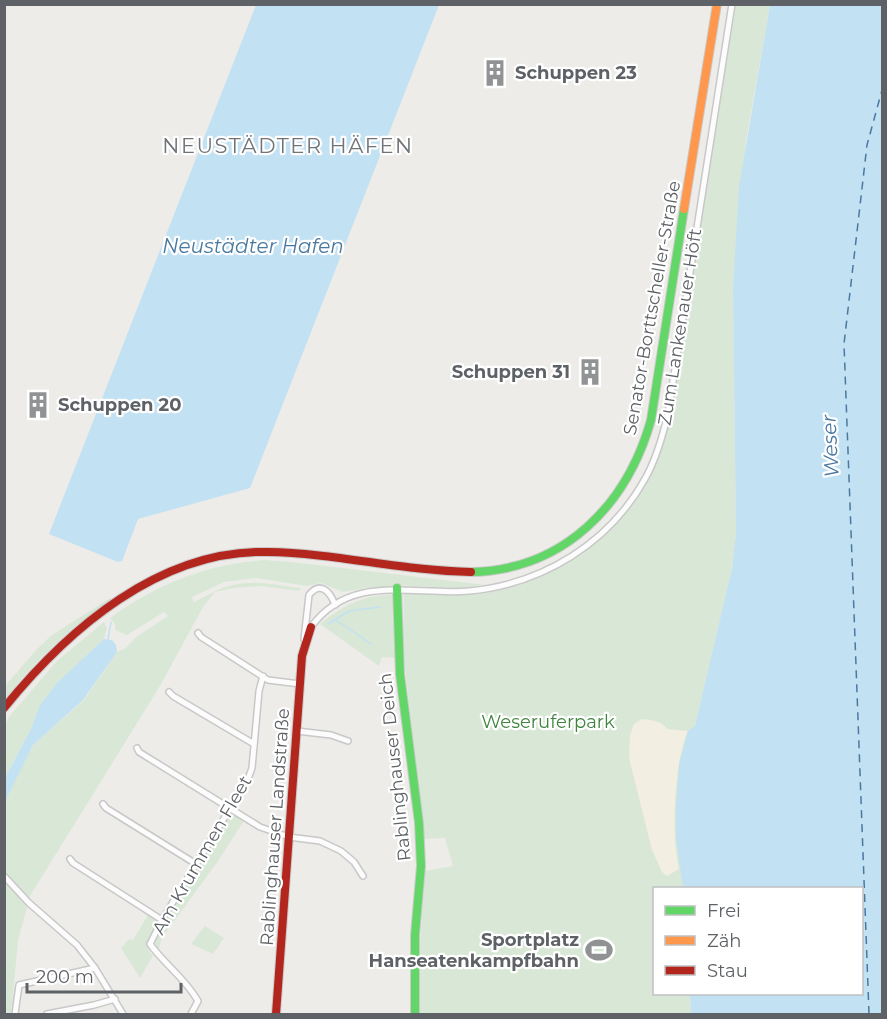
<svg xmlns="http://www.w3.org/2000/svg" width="887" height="1019" viewBox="0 0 887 1019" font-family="Montserrat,sans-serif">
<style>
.green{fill:#d9e8d6}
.sand{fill:#f2eee1}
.water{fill:#c2e1f3}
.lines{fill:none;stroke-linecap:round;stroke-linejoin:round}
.stream{stroke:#c2e1f3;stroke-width:1.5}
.ferry{stroke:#4a79a0;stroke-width:1.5;stroke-dasharray:8 6;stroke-linecap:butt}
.street-casing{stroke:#c8c8c8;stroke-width:8}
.fast-casing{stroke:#cacaca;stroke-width:10}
.slow-casing{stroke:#cacaca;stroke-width:10}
.jam-casing{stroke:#cacaca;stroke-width:10}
.street{stroke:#fcfcfc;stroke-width:5}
.fast{stroke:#63d668;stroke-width:8}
.slow{stroke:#ff974d;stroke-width:8}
.jam{stroke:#b3261e;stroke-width:8}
.labels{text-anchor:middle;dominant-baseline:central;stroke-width:4.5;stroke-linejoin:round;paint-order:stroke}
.poi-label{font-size:18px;font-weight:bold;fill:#5e6266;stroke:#fff;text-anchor:start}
.street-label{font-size:18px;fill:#5e6266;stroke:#fff}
.park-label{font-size:18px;fill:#40843f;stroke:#fff}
.water-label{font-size:20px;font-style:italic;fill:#4a79a0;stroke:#fff}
.quarter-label{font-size:21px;letter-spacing:1.5px;fill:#707478;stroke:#fff}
</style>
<rect width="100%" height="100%" fill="#edece9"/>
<g class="green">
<path d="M735,5H770L746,141L733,288L736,534L732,568L695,727L688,731L682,872L683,888H654V994H690L691,1014H419L418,969L425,871L453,866L445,838L424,839L403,649L404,593C430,593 457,595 482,592C578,581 642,513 669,425Z"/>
<path d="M264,560L292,562L486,585L456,588L396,585L372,589L366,588L343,592L321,583L307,586L256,578L224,582L192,597L194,602C205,597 217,589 229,586C253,579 276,585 300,588V591L260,586L235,588L215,592L203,607L160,686L30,896L18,941L11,1014H4V801L9,789L33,745L84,700L117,652L126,648L136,637L168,616L164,612L127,635L115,630V624L110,618C156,584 208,564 264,560Z"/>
<path d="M393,595L396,596L397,658L382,657L379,666L320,624C342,606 364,594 393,595Z"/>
<path d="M110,598L111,600C69,628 35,660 5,699V686L36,650L52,635Z"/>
<path d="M104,622L107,628L104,639L99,644L58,682L40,705L31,729L5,778V725L9,717L57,661Z"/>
<path d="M232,813L245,819L218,861L161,939L159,950H157L155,941L156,934Z"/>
<path d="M148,915L158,921V923C150,938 141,942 153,956L140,978L121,948L129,939L133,940Z"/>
<path d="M205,926L224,938L213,954L191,944Z"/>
</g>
<path class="sand" d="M642,719C651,720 662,721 667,729L688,731C674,763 671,835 679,869L667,876L662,872L652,850L629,758L630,735L634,724Z"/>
<g class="water">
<path d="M256,5H439L250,488L138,519L122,561L118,562L49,534Z"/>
<path d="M770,5H882V1014H691L690,994H862V888H683L676,839V808L679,764L688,731L695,726L732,568L736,534L733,288L739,187Z"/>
<path d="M104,639L112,640L116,645L117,652L83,700L33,745L5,801V778L31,729L40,705L58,682Z"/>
</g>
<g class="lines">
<g class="stream">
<path d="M336,620L371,644"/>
<path d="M328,624L349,611L380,607"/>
<path d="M108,639L111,622"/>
</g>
<path class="ferry" d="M869,1014L844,344L867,145L882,90"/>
<defs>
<g id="street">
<path d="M311,627C351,572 414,596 469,591C543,584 610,543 646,477C657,457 663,435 668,413L732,4"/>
<path d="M198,633L201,637L268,680L300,684"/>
<path d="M304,639L309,595C320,581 330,591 335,605"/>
<path d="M169,692L173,696L254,744"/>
<path d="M297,731L331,735L348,741"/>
<path d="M137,748L139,752L260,827L289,837L320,841L341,851L354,862L363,876"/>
<path d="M103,804L106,808L196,864"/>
<path d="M70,859L73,863L162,920"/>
<path d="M4,876L29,903L77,945L95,968L123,1014"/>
<path d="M15,1014L19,985L95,968"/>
<path d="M47,1014L94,1005L115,999"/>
<path d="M191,1014L198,1001C185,978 165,965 150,944L162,920L248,779L252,768L259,691L263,676"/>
</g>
<g id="fast">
<path d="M471,572C564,570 627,505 651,420L684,209"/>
<path d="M397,588L400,674L419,823L421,866L415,935V1014"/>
</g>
<path id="slow" d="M684,209L717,4"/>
<g id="jam">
<path d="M4,708C68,629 160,549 268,552C336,553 403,571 471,572"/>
<path d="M276,1014L302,656L311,627"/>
</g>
</defs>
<use href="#street" class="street-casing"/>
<use href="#fast" class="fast-casing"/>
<use href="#slow" class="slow-casing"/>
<use href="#jam" class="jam-casing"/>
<use href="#street" class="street"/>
<use href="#fast" class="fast"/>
<use href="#slow" class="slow"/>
<use href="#jam" class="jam"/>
</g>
<defs>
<symbol id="building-bare" viewBox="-9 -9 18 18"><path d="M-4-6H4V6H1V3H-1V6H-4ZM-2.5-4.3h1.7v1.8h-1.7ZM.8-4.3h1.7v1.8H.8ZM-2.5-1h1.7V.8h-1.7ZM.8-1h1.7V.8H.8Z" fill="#909294" stroke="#fff" stroke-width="2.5" paint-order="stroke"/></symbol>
<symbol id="stadium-bare" viewBox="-9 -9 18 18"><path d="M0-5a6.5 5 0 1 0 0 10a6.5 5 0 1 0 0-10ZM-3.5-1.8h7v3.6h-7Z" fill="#909294" stroke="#fff" stroke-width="2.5" paint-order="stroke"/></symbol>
</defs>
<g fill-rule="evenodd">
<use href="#building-bare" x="476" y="54" width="38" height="38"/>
<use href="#building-bare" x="571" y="353" width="38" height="38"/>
<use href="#building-bare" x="19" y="386" width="38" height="38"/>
<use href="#stadium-bare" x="580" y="931" width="38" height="38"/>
</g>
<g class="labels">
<g class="poi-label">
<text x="515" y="73">Schuppen 23</text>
<text x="570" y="372" text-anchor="end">Schuppen 31</text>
<text x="58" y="405">Schuppen 20</text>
<text x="579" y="940" text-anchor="end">Sportplatz<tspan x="579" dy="21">Hanseatenkampfbahn</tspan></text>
</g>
<g class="street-label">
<text transform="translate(652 308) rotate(-80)">Senator-Borttscheller-Straße</text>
<text transform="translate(680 327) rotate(-81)">Zum Lankenauer Höft</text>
<text transform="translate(395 767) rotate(-96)">Rablinghauser Deich</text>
<text transform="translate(275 827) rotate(-86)">Rablinghauser Landstraße</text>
<text transform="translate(202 855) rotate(-60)">Am Krummen Fleet</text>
</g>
<g class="park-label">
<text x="548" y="722">Weseruferpark</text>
</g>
<g class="water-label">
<text x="253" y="246">Neustädter Hafen</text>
<text transform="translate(830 446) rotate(-93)">Weser</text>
</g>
<g class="quarter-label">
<text x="288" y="145">NEUSTÄDTER HÄFEN</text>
</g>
</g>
<rect width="887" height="1019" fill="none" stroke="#5e6266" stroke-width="12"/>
<rect x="653" y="887" width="210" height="108" fill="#ffffff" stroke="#bfc0c2" stroke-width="1.5"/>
<rect x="665" y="906" width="30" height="9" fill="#63d668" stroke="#bfc0c2" stroke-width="1.5"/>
<text x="707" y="917" font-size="18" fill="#5e6266">Frei</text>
<rect x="665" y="936" width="30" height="9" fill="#ff974d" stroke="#bfc0c2" stroke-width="1.5"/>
<text x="707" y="947" font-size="18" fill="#5e6266">Zäh</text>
<rect x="665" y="966" width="30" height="9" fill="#b3261e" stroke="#bfc0c2" stroke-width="1.5"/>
<text x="707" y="977" font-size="18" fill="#5e6266">Stau</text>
<path d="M27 983v9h154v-9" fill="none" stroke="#5e6266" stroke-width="3"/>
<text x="36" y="983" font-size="18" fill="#5e6266" stroke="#ffffff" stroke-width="4.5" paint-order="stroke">200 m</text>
</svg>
